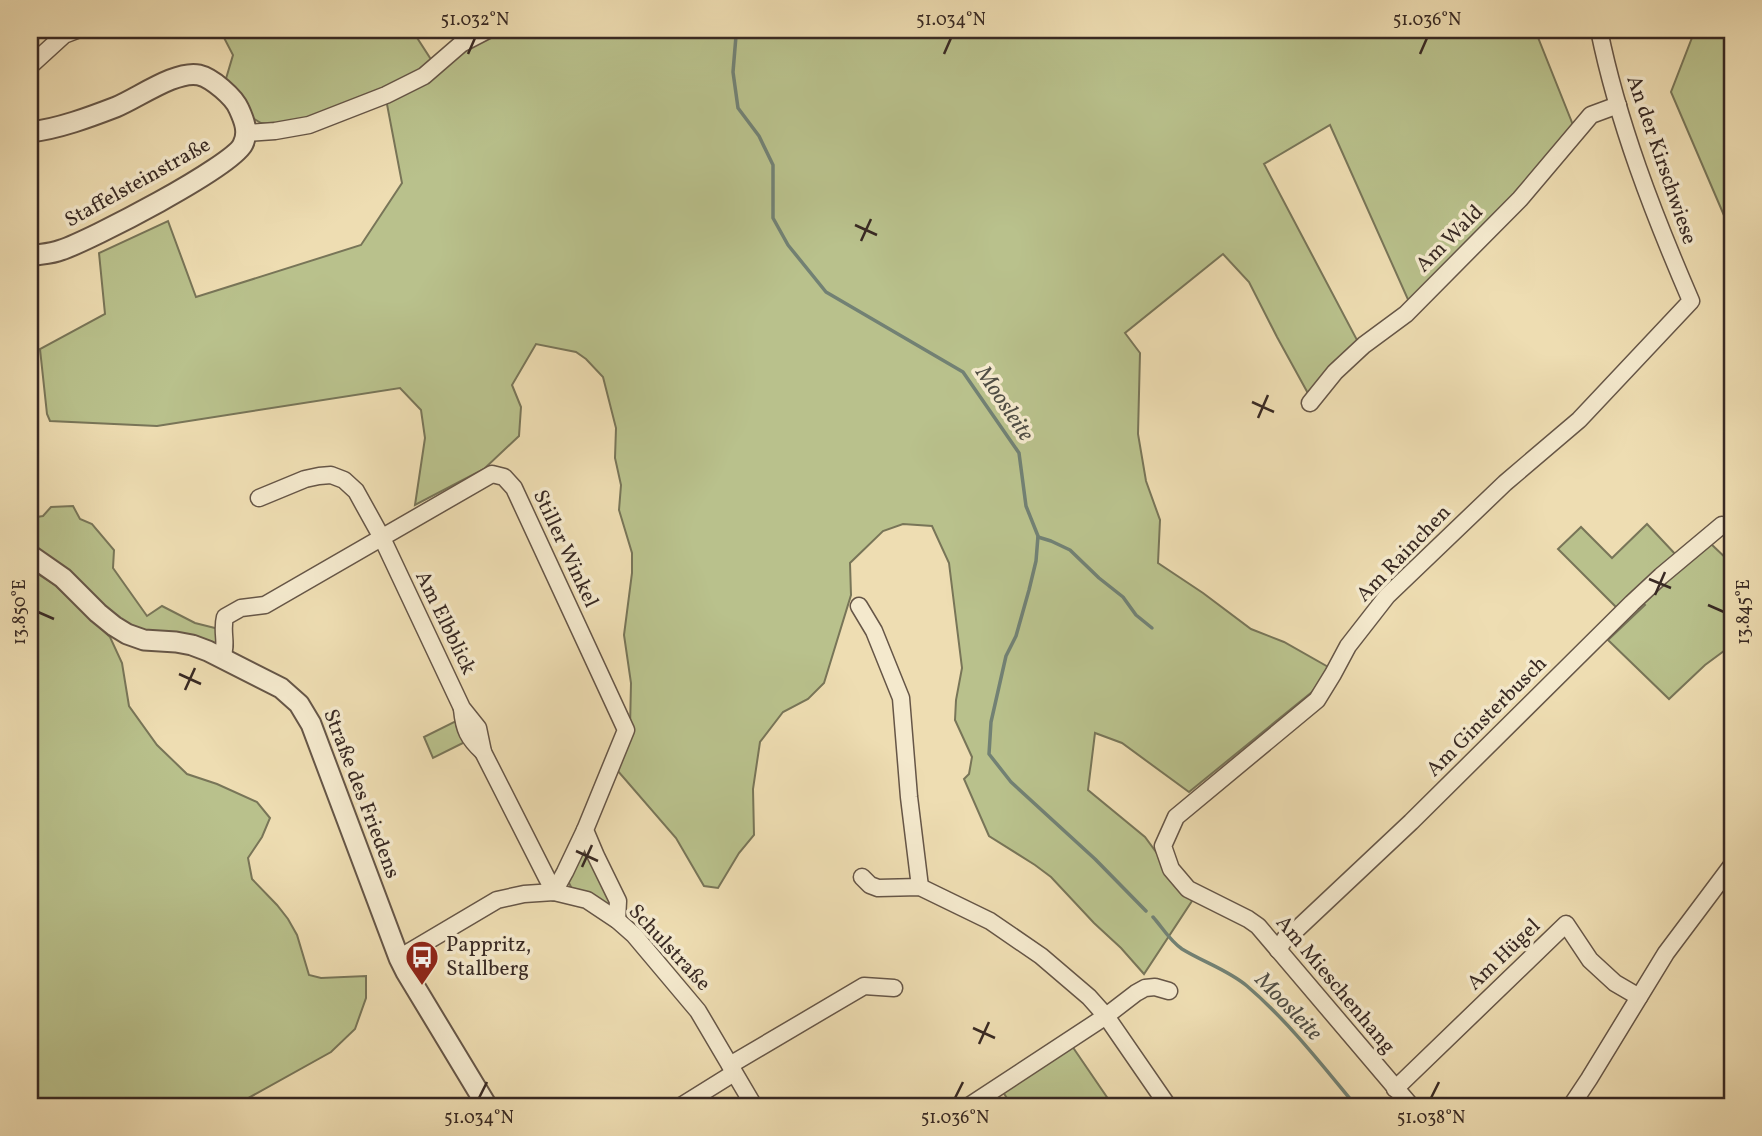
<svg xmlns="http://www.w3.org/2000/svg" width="1762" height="1136" viewBox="0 0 1762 1136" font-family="Vollkorn,serif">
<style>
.green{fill:#b9c18c;stroke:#787558;stroke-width:2}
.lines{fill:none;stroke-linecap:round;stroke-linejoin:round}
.stream{stroke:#728174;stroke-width:3.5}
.minor-casing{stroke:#665647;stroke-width:19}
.tertiary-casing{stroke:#665647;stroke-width:23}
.minor{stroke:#f4e9cd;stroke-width:16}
.tertiary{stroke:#f4e9cd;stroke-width:19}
.ticks{fill:none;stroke:#382923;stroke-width:2.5}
.labels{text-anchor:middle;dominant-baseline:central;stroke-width:7;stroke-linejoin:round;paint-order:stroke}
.street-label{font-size:21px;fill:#382923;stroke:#f4e9cd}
.poi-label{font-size:21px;fill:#382923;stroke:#f4e9cd;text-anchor:start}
.water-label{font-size:23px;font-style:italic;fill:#504e45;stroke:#f4e9cd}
.neatline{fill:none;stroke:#382923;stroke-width:2.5}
.ticks-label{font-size:18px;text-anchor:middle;fill:#382923}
</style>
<rect width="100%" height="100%" fill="#eeddb2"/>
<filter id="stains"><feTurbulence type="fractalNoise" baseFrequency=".00286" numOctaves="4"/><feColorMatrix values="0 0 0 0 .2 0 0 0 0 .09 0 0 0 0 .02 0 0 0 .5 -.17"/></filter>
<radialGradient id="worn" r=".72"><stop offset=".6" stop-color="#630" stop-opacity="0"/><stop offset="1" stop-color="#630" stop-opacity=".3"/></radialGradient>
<g class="green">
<path d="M220,30H412L432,61L422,73L308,121L277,125L261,123L251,117L225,82L233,55Z"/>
<path d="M500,30H1535L1573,125L1540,167L1410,304L1330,125L1264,164L1357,340L1355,347L1310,397L1277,337L1249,282L1223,254L1125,333L1140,353L1138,434L1146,481L1160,520L1158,563L1203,593L1251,629L1284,642L1330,668L1312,692L1189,792L1122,743L1095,733L1088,790L1145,837L1192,901L1144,974L1121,948L1094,923L1051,877L1035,865L989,836L964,779L969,774L972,757L955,720L956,700L962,668L949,563L932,526L903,524L883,531L850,563L851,595L824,683L808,699L783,712L760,742L753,789L754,835L739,853L718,888L704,886L676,838L617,770L630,728L631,683L624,635L632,573V553L619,510L621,485L615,458L616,428L603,377L586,359L576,352L536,344L512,385L521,407L519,436L484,469L415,505L425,438L421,410L400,388L157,426L50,421L47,414L40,349L105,314L99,253L168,221L196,297L361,245L402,183L386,99L485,35Z"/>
<path d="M1695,30H1732V234L1671,92Z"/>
<path d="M73,506L80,519L92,524L114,550L113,568L147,616L162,606L195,623L219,629V648L134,629L102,608L76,581L30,542V518L43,516L51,507Z"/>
<path d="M1647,524L1677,556L1619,610L1558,549L1581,527L1612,558Z"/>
<path d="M1709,542L1732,564V645L1705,665L1669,699L1608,640L1645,605L1641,600Z"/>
<path d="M30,569L55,585L110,637L122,663L129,706L157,745L187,774L217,784L257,802L270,818L262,837L248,858L252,879L277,905L288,919L297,935L309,975L321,978L366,976V998L355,1029L331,1052L234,1106H30Z"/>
<path d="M456,721L465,742L433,758L424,737Z"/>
<path d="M583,844L609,887L612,909L572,889L567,879L572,874L583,853L580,850Z"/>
<path d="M1072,1046L1113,1106H1012L1003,1092Z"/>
</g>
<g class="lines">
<g class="stream">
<path d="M734,30L736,36L733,72L738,108L759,136L773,165V218L788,245L826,292L963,372L1019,453L1026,506L1038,536L1036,561L1029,590L1016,636L1006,656L991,722L989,754L1011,782L1095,859L1146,911"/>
<path d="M1038,537L1051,541L1070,550L1099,578L1123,597L1136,615L1152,628"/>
<path d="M1153,917C1162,927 1170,941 1182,949C1203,962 1228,970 1247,986C1288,1021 1322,1065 1356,1106"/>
</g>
<defs>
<g id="minor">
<path d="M30,66L64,35L77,30"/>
<path d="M246,133L275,131L309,125L386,95L424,76L461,44L488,30"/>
<path d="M1310,403L1335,372L1364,345L1406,314L1520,199L1591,115L1618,105"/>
<path d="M259,498L305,479L319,476L331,475L344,480L356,491L382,538L462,708L478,728L483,752L554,892"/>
<path d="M859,606L874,631L901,698L909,797L920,887"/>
<path d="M222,658C228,643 221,633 225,617L241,608L265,605L492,474L504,477L514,488L626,730L585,830L596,856L618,901L617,920"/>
<path d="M462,709C464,730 468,738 483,752"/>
<path d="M862,877L870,885L878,888L920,887L990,921L1041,956L1089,997L1106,1016L1168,1106"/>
<path d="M554,892L565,872L585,830"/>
<path d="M1278,950L1286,937L1294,932L1411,822L1632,603L1661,576L1722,525L1732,528"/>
<path d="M399,958L497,900L524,894L554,892L587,900L617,920L634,935L698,1011L754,1106"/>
<path d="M730,1065L864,986L894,988"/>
<path d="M1395,1089L1566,924L1590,960L1615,983L1639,997"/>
<path d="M681,1106L734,1073"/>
<path d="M969,1106L1106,1016L1136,993L1145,988L1155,987L1169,991"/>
<path d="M1411,1106L1258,926L1248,919L1188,889L1171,869L1163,846L1176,817L1317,700L1333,674L1348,646L1387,596L1505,483L1579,420L1691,301C1653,213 1618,123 1599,30"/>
<path d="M1571,1106L1589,1079L1666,953L1732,865"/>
</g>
<g id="tertiary">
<path d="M30,132C58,129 90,117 116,107C138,98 176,70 199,75C212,78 234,97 239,109C244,120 249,132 243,144C234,166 89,241 61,250C51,254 40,254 30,256"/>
<path d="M30,555L63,578L98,613L114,626L127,634L144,640L176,642L192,645L208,651L281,688L299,704L311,724L399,958L406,972L487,1106"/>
</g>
</defs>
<use href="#minor" class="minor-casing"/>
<use href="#tertiary" class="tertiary-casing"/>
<use href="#minor" class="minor"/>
<use href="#tertiary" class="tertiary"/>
</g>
<path class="ticks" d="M468,54L475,38M944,54L951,38M1420,54L1427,38M855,225L877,235M861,241L871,219M1252,402L1274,412M1258,418L1268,395M1649,579L1671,588M1655,595L1665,572M1708,605L1724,612M38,612L54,619M179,674L201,684M185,690L195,668M576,851L598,861M582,867L592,845M973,1028L995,1038M979,1044L989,1022M479,1098L487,1082M955,1098L963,1082M1431,1098L1439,1082"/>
<defs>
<symbol id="bus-pin" viewBox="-11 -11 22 30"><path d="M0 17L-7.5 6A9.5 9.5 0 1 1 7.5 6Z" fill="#8f2418" stroke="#f4e9cd"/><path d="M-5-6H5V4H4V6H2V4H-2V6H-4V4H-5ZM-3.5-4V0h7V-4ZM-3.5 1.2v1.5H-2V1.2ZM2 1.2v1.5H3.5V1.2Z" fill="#fff"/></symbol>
</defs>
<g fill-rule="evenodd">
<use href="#bus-pin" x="403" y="938" width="38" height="52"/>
</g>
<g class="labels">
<g class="street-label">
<text transform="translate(1661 160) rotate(71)">An der Kirschwiese</text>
<text transform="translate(138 183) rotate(-29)">Staffelsteinstraße</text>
<text transform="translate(1450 239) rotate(-45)">Am Wald</text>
<text transform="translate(565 549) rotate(65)">Stiller Winkel</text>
<text transform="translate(1404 554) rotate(-46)">Am Rainchen</text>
<text transform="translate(445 623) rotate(64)">Am Elbblick</text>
<text transform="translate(1487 717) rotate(-45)">Am Ginsterbusch</text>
<text transform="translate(361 794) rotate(69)">Straße des Friedens</text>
<text transform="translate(669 948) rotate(47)">Schulstraße</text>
<text transform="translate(1504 955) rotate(-44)">Am Hügel</text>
<text transform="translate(1335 985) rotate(50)">Am Mieschenhang</text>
</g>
<g class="poi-label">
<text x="446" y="945">Pappritz,<tspan x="446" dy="24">Stallberg</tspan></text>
</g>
<g class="water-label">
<text transform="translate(1004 404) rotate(56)">Moosleite</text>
<text transform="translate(1288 1007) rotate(46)">Moosleite</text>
</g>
</g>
<rect width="1762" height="1136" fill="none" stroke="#eeddb2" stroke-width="77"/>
<rect x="38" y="38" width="1686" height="1060" class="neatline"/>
<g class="ticks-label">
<text x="475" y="25">51.032°N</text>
<text x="951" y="25">51.034°N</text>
<text x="1427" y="25">51.036°N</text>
<text transform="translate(1743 612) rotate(-90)" y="6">13.845°E</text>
<text transform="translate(19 612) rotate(-90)" y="6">13.850°E</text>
<text x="479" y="1123">51.034°N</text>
<text x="955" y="1123">51.036°N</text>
<text x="1431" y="1123">51.038°N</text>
</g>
<rect width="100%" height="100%" filter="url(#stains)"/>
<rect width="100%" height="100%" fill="url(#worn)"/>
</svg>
